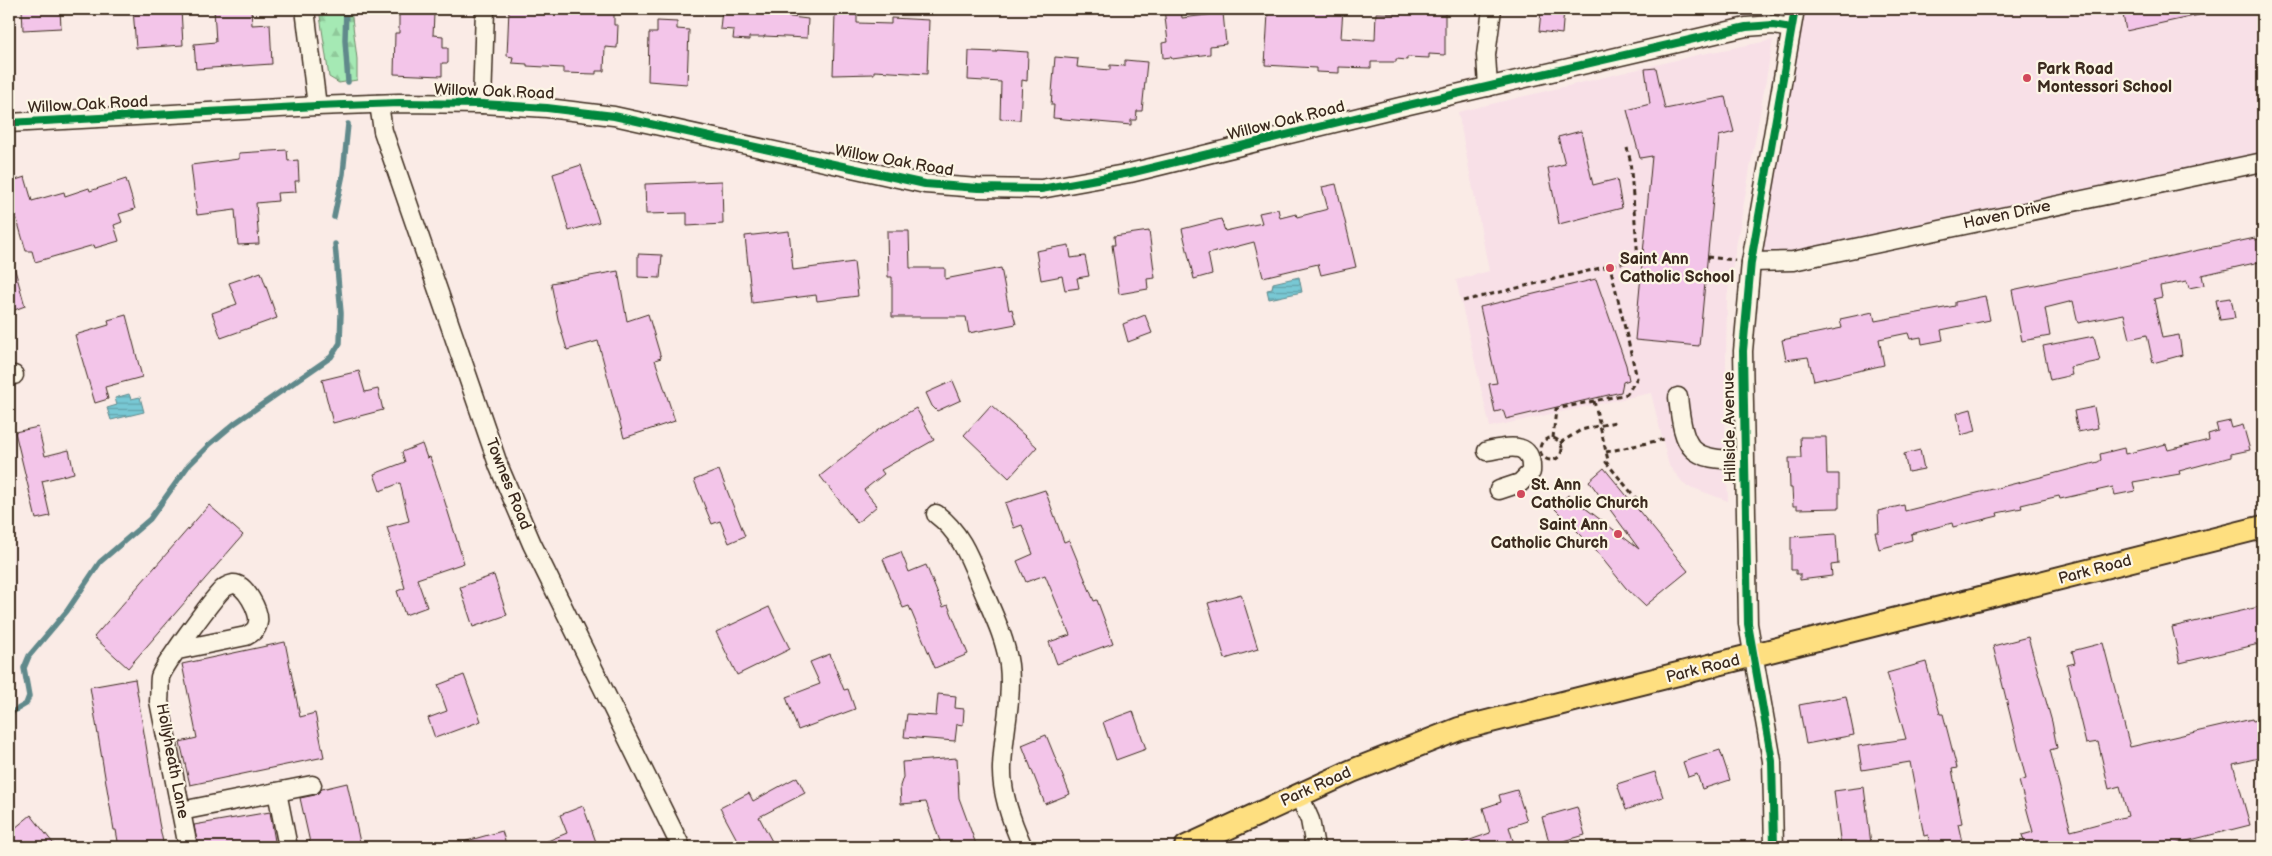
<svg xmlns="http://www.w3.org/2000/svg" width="2272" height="856" viewBox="0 0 2272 856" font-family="'Balsamiq Sans',sans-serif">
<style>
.built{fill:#f8e0e7}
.forest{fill:url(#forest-firs);stroke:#708a69}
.water{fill:url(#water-rules);stroke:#60898b}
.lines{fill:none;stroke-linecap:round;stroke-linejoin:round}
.stream{stroke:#60898b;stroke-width:5.5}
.building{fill:#f3c5e9;stroke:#3b2a1e}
.minor-casing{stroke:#3b2a1e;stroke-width:21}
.major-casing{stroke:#3b2a1e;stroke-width:26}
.path{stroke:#3b2a1e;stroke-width:3;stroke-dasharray:5 4;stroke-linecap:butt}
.minor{stroke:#fcf5e5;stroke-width:18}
.major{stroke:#fedf80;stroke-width:22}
.cycleway-casing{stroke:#fcf5e5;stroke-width:11}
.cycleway{stroke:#00873e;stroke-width:8}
.poi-dot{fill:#d1495b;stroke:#fcf5e5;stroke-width:2}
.labels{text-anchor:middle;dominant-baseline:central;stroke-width:4.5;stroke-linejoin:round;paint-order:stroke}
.poi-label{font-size:16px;font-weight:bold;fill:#3b2a1e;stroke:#fcf5e5;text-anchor:start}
.street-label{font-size:16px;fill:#3b2a1e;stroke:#fcf5e5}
</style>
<defs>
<pattern id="forest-firs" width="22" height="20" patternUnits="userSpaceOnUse" patternTransform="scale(1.25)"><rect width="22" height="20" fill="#a5e9b4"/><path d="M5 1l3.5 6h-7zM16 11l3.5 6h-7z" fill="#8fc89a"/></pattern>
<pattern id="water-rules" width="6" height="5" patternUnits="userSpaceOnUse" patternTransform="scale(1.25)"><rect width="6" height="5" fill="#78c8d4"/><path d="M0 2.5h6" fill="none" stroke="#64a3ab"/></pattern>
</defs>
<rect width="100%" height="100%" fill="#faebe6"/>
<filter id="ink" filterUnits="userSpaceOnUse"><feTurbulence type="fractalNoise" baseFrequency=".02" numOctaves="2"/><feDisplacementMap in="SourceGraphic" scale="10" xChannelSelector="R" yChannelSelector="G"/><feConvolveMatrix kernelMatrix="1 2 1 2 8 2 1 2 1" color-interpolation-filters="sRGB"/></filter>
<g filter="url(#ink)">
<g class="built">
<path d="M1803,9H2263V155L1787,255L1761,254Z"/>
<path d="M1773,40L1727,298L1725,424L1728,501L1685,485L1669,466L1651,393L1490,427L1456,280L1489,271L1458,112L1697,55Z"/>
</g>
<path class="forest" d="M319,9H351L357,59V80L339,83L329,77Z"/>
<g class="water">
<path d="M1299,277L1302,292L1269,299L1267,290L1272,289L1273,283Z"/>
<path d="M129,394L131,399L140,397L144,412L111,420L107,408L117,405L115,398Z"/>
</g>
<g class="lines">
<g class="stream">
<path d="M346,9L345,40L348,82"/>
<path d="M334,217L343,174L348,124"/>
<path d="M9,714L26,704L29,696L24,668L29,656L67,611L100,562L150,519L188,466L209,445L235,423L331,357L340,343L341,313L335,244"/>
</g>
</g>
<g class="building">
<path d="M22,9H60L61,28L23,30Z"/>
<path d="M133,9H181L183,45L136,48Z"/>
<path d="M214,9H251L252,25L270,24L272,64L196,69L194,44L216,42Z"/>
<path d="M509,9H532V12L577,14V11L614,12V25H618L617,48L605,47L604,71H596V74L563,73V68L527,66V64L512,63L513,57L507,56Z"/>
<path d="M722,9H767L766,14L808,19L807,38L764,36V37H749V40L733,39L734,30L720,29Z"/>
<path d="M1164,9H1181L1182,18L1223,13L1226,44L1210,46V54L1172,59L1171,57L1163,58L1162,43L1168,42Z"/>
<path d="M1278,9H1343L1341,38L1375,40L1376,13L1408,14V9H1445V55L1429,54V58L1407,57V60L1396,59V62H1371V68L1339,67V73L1316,72V68L1265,65L1268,13L1278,14Z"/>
<path d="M1545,9H1564L1562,34L1539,31L1541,12H1545Z"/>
<path d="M2122,9H2198L2199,15L2126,31Z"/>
<path d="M399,13L434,14L433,35L443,36V48H448V63H442V76L394,74L395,33H399Z"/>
<path d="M835,14L857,15V23L891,24V18L929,20L927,74L874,71V74L833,75Z"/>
<path d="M657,21L677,22V29L689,30L687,84L648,81L649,33H657Z"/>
<path d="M997,50L1028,52L1027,81L1022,80L1020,120L1000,119L1001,82L968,80L969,51L997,52Z"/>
<path d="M1055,57L1078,59L1077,67L1110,70V65L1125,66V60L1147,62L1142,111H1137L1136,120H1131V125L1053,118L1054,105H1051Z"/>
<path d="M1656,68L1665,109L1725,97L1734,132L1719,136L1699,346L1635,340L1652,156L1640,158L1627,110L1650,104L1645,69Z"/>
<path d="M1581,131L1593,185L1617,179L1622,208L1559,224L1548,168L1565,164L1558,137Z"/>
<path d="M287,150L288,161L298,160L299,181H295L296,192L277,193L278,201L256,203L259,244L238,245L235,210L197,215L191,165L239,159V153Z"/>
<path d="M581,165L599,222L569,231L553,174Z"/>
<path d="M25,177L32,201L64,192L65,196L89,188L90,191L126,179L135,209L119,214L122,222L114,225L119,241L95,248L94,245L35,262L32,251H26L14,209L9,210V182Z"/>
<path d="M722,181L723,224L687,226V213L646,214L645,184Z"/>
<path d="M1336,184L1356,267L1321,275L1318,264L1263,277L1254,242L1208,254L1212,274L1194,279L1182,229L1221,219L1225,231L1262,223L1259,213L1278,209L1280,218L1296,214L1297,217L1328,209L1322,187Z"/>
<path d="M789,231L793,270L854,262L858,296L817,301L816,295L752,303L745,236Z"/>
<path d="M887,231H909L910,268H945V279L1001,268L1009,310L1012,309L1016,324L969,333L966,317H892V277H888Z"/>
<path d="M1149,231L1155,278L1147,279L1148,289L1119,294L1112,245H1115L1114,236Z"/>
<path d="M2255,238V240L2263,238V259L2259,262L2202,275L2204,285L2189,288L2187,281L2160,286L2162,297L2154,299L2162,338L2179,335L2182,355L2153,363L2147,335L2130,339L2124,314L2078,323L2073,301L2045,308L2050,336L2022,341L2012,290Z"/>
<path d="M1069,245L1071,258L1085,256L1089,276L1077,278L1079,288L1065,290L1062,276L1041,280L1036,251Z"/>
<path d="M638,254L662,255L660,278L638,277Z"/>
<path d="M13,263L25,306L9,312V264Z"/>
<path d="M618,271L627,321L648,314L661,358L655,360L675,421L624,438L598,341L567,350L558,319L551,283Z"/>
<path d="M261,272L277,318L221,338L212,313L237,304L229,283Z"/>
<path d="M1596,279L1626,365L1629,380L1623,382L1621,392L1506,419L1503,410L1495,412L1489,384L1497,383L1480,307Z"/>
<path d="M1985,296L1990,320L1941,330L1943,340L1922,344L1921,337L1910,339L1908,333L1879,339L1884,365L1814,381L1808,357L1786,360L1782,340L1842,328L1840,319L1873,312L1875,321L1955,306V302Z"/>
<path d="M2231,298L2235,318L2220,320L2216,300Z"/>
<path d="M126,315L142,377L105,387L108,399L95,403L75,335L109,325L108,320Z"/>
<path d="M1145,315L1152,333L1128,342L1123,324Z"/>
<path d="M2094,336L2100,361L2070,367L2072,375L2050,380L2043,346Z"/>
<path d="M359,371L365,392L378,389L383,410L333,423L322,380Z"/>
<path d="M953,381L961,400L937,411L932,406L926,393Z"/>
<path d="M991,405L1037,447L1009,478L964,435Z"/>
<path d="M2094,407L2098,428L2078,432L2074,411Z"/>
<path d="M916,408L934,440L881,470L884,474L864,490L877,506L857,523L820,476L878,430Z"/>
<path d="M1971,409L1976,431L1961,435L1957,413Z"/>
<path d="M2230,421L2232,428L2243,425L2250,450L2231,454V457L2179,471L2180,474L2133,482L2135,491L2115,495L2113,487L2060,499L2059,496L2021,505L2022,508L1997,513L1998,516L1953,527L1952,523L1911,534L1912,540L1879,549L1875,532H1879L1878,511L1904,505L1905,511L2041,477L2098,462L2101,460L2100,454L2124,448L2125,454L2166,444L2168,450L2209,440L2208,434L2218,431L2216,424Z"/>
<path d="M38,427L45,456L69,450L74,473L42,481L50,516L36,519L15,432Z"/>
<path d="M1800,437H1826L1827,474H1839V508L1797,509V506H1793L1792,488H1790L1789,458H1801Z"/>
<path d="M422,444L427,458L430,457L439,483L464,563L417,579L427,607L405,615L397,591L405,588L387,527L409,521L400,483L380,491L374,474L405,462L402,452Z"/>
<path d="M1920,450L1924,469L1908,472L1904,454Z"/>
<path d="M1604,468L1688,571L1645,606L1626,588L1592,546L1555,509L1568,495L1639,549L1589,481Z"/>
<path d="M719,470L745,536L729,543L720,521L712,524L694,480Z"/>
<path d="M1045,490L1064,542L1069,540L1094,601L1097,600L1113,643L1057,664L1049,642L1070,635L1045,575L1026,582L1017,561L1033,554L1022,525L1014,528L1005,503Z"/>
<path d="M209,505L243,535L128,668L94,637Z"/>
<path d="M1836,534L1838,564L1831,565L1832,576L1800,580V574H1796V570H1791V537Z"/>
<path d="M901,552L909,572L926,565L943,607L948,605L968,654L935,668L909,606L903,608L883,559Z"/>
<path d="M494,575L507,615L473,627L460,587Z"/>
<path d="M1241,594L1258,649L1225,659L1208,603Z"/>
<path d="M2263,606V643L2180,663L2172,627Z"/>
<path d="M769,607L790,649L737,675L716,632Z"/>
<path d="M2028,637L2052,722L2057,748L2050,750L2071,831L2128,816L2120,786L2109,789L2098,742L2086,744L2067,665L2075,663L2072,651L2103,643L2130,747L2252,719L2253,721L2261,719L2263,727V757L2233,764L2250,825L2163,847H2026L2022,835L2033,832L2019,781L2026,779L1993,646Z"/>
<path d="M285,642L300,717L315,713L324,757L190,785L180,742L197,738L182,664Z"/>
<path d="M830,654L844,690L848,689L855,709L798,730L786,697L820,684L810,662Z"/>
<path d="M1926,662L1940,714H1943L1957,768L1952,769L1962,823L1958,824L1963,847H1930L1928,835L1924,836L1910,762L1862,770L1858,746L1906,739L1887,673Z"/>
<path d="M464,675L481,721L435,738L428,718L447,711L438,685Z"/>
<path d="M135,679L159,823L164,847H119L116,830H114L102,759L90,687Z"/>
<path d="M938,694L956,696L955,708L964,709L963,725L957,724L955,741L904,737L907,714L936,716Z"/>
<path d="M1846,696L1854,735L1806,744L1799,705Z"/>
<path d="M1133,711L1146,749L1116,760L1103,722Z"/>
<path d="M1046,735L1070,794L1045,804L1022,745Z"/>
<path d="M1720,750L1730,780L1702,789L1697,774L1688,777L1683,762Z"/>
<path d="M957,758L959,798L977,847H942L926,802L901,804L900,786L903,777L902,762Z"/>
<path d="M1655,772L1663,797L1626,810L1617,784Z"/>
<path d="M797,777L805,793L759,817L775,847H741L720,808L749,793L753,801Z"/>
<path d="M347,783L361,847H311L300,798L315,795L322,789Z"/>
<path d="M1864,787L1871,844L1841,847L1834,791Z"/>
<path d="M1517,790L1527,821L1509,827L1515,847H1456V845L1490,833L1483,808L1501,802L1499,795Z"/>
<path d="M583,806L596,842L582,847H533L567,833L560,815Z"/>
<path d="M1577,807L1585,835L1550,845L1542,817Z"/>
<path d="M270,812L276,847H198L194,825Z"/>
<path d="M31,815L56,847H9V833Z"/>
<path d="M502,831L507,847H460V843Z"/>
</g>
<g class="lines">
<defs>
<g id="minor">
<path d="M305,9L317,106"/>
<path d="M1488,87L1486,55L1492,9"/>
<path d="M379,104L383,131L499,467L532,544L681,847"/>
<path d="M482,104L485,9"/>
<path d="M9,123L317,106L399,103L482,104L547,108L614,116L925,184L978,188L1041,189L1130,173L1400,107L1746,27L1773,25L1791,28"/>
<path d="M1751,262L1793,261L2263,162"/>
<path d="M9,376L14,375"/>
<path d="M1678,397C1684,451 1689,460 1744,460"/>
<path d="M1487,451C1509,447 1533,440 1531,472L1520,483L1499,490"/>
<path d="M936,514C960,532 969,556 980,583C991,610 1005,636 1009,665C1013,698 1003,734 1002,767C1001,794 1012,823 1023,847"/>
<path d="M178,650L246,636C252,633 257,630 258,622C260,612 245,583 233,584C228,585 223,588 220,592C209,604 164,665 160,677C159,684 160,693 159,701L188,847"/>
<path d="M277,792L288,847"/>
<path d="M1299,795L1310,820L1315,847"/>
<path d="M181,811L312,785"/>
<path d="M1774,847L1772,761L1748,624L1743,351L1751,262L1795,9"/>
</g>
<path id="major" d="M1186,847L1352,771L1459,729L2263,527"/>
</defs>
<use href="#minor" class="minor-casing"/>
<use href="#major" class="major-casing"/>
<g class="path">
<path d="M1707,257L1735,260"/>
<path d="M1463,301L1638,259L1630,159L1627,148"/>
<path d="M1594,401L1608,460L1606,462L1644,508"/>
<path d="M1553,438L1556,409L1627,394L1637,378L1610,266"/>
<circle cx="1551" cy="449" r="11"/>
<path d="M1560,443L1581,430L1615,422"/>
<path d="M1606,452L1665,439"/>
</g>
<use href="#minor" class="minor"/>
<use href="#major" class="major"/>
<defs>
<g id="cycleway">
<path d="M9,123L317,106L399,103L482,104L547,108L614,116L925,184L978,188L1041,189L1130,173L1400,107L1746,27L1773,25L1791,28"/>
<path d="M1774,847L1772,761L1748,624L1743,351L1751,262L1795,9"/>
</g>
</defs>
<use href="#cycleway" class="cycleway-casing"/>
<use href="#cycleway" class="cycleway"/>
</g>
</g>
<g class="poi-dot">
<circle cx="2027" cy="78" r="5"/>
<circle cx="1610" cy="268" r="5"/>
<circle cx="1521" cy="494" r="5"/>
<circle cx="1618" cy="534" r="5"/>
</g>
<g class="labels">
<g class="poi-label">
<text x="2037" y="69">Park Road<tspan x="2037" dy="18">Montessori School</tspan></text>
<text x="1620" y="259">Saint Ann<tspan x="1620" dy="18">Catholic School</tspan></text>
<text x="1531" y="485">St. Ann<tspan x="1531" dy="18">Catholic Church</tspan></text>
<text x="1608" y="525" text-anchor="end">Saint Ann<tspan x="1608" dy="18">Catholic Church</tspan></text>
</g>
<g class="street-label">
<text transform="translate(494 92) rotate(2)">Willow Oak Road</text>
<text transform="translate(88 105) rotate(-3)">Willow Oak Road</text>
<text transform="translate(1286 121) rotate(-14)">Willow Oak Road</text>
<text transform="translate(894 161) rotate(10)">Willow Oak Road</text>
<text transform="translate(2007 215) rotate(-12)">Haven Drive</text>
<text transform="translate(1730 427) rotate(-91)">Hillside Avenue</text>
<text transform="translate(508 484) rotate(68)">Townes Road</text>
<text transform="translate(2095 570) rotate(-15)">Park Road</text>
<text transform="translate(1703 669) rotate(-14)">Park Road</text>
<text transform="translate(172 761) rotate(79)">Hollyheath Lane</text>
<text transform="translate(1316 787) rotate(-24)">Park Road</text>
</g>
</g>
<rect width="2272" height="856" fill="none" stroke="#fcf5e5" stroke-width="30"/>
<rect x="15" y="15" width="2242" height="826" fill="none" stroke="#3b2a1e" stroke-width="2" filter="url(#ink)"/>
</svg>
